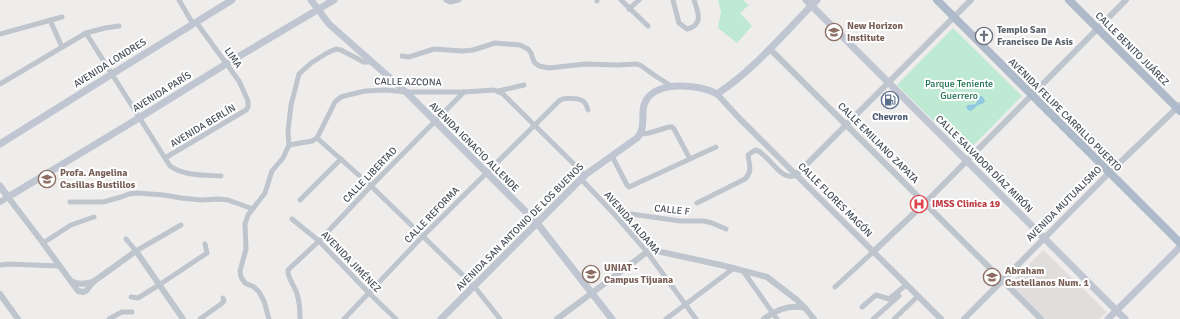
<svg xmlns="http://www.w3.org/2000/svg" width="1180" height="319" viewBox="0 0 1180 319" font-family="Signika,sans-serif">
<style>
.education{fill:#e0dedd}
.green{fill:#bee9d3}
.water{fill:#8fc9e2}
.lines{fill:none;stroke-linecap:round;stroke-linejoin:round}
.minor{stroke:#bfc5cd;stroke-width:5}
.tertiary{stroke:#bfc5cd;stroke-width:6}
.secondary{stroke:#bfc6d2;stroke-width:7}
.primary{stroke:#aeb9c9;stroke-width:8}
.labels{text-anchor:middle;dominant-baseline:central;stroke-width:4;stroke-linejoin:round;paint-order:stroke}
.education-label{font-size:10px;font-weight:bold;fill:#785e54;stroke:#fff;text-anchor:start}
.worship-label{font-size:10px;font-weight:bold;fill:#5b616d;stroke:#fff;text-anchor:start}
.street-label{font-size:10px;fill:#474e58;stroke:#fff}
.park-label{font-size:10px;fill:#1f7150;stroke:#fff}
.service-label{font-size:10px;font-weight:bold;fill:#4e5e75;stroke:#fff}
.health-label{font-size:10px;font-weight:bold;fill:#be3a42;stroke:#fff;text-anchor:start}
</style>
<rect width="100%" height="100%" fill="#efedec"/>
<path class="education" d="M1043,250L1107,312L1099,319H1045L1010,284Z"/>
<g class="green">
<path d="M718,0H743L749,5L740,13L752,26L737,43L718,28L721,12Z"/>
<path d="M953,28L1022,96L966,153L897,85Z"/>
</g>
<path class="water" d="M979,96H981L983,97L985,101L984,103L978,105L971,111L968,110L966,107L968,105L976,104Z"/>
<g class="lines">
<g class="minor">
<path d="M179,0L193,24"/>
<path d="M446,0L450,2L459,0"/>
<path d="M597,0V1"/>
<path d="M621,0L648,26"/>
<path d="M673,0L679,23L687,29C704,25 698,12 694,0"/>
<path d="M629,9L639,0"/>
<path d="M50,20L62,47"/>
<path d="M86,33L170,166C184,176 204,175 221,176"/>
<path d="M0,34L62,17"/>
<path d="M402,56L409,57L434,49L462,51L473,50L495,43L520,45L528,49L531,53L534,62L539,66L549,68L585,64L618,65L636,64L640,65L657,77L673,87"/>
<path d="M0,84L86,33L105,28L119,26"/>
<path d="M498,91L524,85"/>
<path d="M641,134L649,133L669,127H672L674,129L690,159"/>
<path d="M317,138L335,102L341,97L348,95L365,91L386,90L406,92H464L494,90L503,94L585,175"/>
<path d="M317,138L371,186L474,286L500,319"/>
<path d="M289,145L312,141L317,138"/>
<path d="M612,156L627,185L629,187L716,147"/>
<path d="M165,158L246,110L248,107V101L239,81L196,22"/>
<path d="M581,179L616,216L647,252L696,319"/>
<path d="M300,200L341,159"/>
<path d="M70,202H103L121,197L129,194L137,193L164,195L181,198L201,200L219,199L228,200L253,209"/>
<path d="M697,203L745,179C753,171 749,164 748,155L752,152L756,150C769,154 781,183 796,175"/>
<path d="M616,216L631,214L680,221H704L712,223L726,229"/>
<path d="M292,219L319,241L369,293L396,319"/>
<path d="M126,239L136,251L181,225"/>
<path d="M43,243L71,225L94,217"/>
<path d="M0,265L8,264L59,266"/>
<path d="M743,271L777,319"/>
<path d="M835,287L873,252"/>
<path d="M131,297L138,298L159,285L207,253L205,244"/>
<path d="M862,307L876,295L889,299L906,285"/>
<path d="M109,319L122,312H132"/>
<path d="M200,319L221,304L224,301L223,298"/>
<path d="M269,319L264,301L259,292L254,287L245,283L241,277L240,271L246,249L245,224L248,215L265,193L272,171L283,158L289,145L288,131L291,105L299,74L311,63L327,53L336,49L341,50L360,60L363,62H371"/>
<path d="M300,319C300,310 300,302 297,294C295,286 287,278 288,270L319,241L371,186L464,92"/>
<path d="M344,319L423,236L559,101C564,97 578,98 583,101C586,103 587,107 588,110"/>
<path d="M666,319L734,268"/>
<path d="M873,319L899,296"/>
<path d="M894,319L918,296"/>
</g>
<g class="tertiary">
<path d="M770,49L1041,319"/>
<path d="M717,94L739,118L941,319"/>
<path d="M796,175L971,0"/>
<path d="M0,202L8,197L43,243L78,291L83,292L86,291L93,282L136,251L183,319"/>
<path d="M873,252L925,203L1126,0"/>
<path d="M71,281C78,285 84,284 93,282"/>
<path d="M0,294L18,319"/>
<path d="M557,319L647,252L652,250L721,265L767,277L797,300L806,309L814,319"/>
<path d="M764,319C776,310 789,304 805,308"/>
<path d="M964,319L1109,173L1180,105"/>
</g>
<g class="secondary">
<path d="M311,0L329,24L406,92L537,223L612,319"/>
<path d="M806,0L1125,319"/>
<path d="M0,144L112,74L232,0"/>
<path d="M0,186L8,197L139,118L226,64L334,0"/>
<path d="M441,319L585,175L637,138C646,128 641,116 644,105C652,79 700,84 717,94C755,69 785,32 817,0"/>
<path d="M1108,319L1180,247"/>
</g>
<g class="primary">
<path d="M937,0L1180,243"/>
<path d="M1069,0L1180,111"/>
</g>
</g>
<defs>
<symbol id="school-ring" viewBox="-11 -11 22 22"><circle r="9.5" fill="#fff" stroke="#8d6e63" stroke-width="1.5"/><path d="M0-5L7-2L0 1L-7-2ZM-4 1L0 2.5L4 1V4Q0 6-4 4Z" fill="#8d6e63"/></symbol>
<symbol id="church-ring" viewBox="-11 -11 22 22"><circle r="9.5" fill="#fff" stroke="#6b7280" stroke-width="1.5"/><path d="M-1.2-6h2.4v3.5h3.3v2.4h-3.3V6h-2.4V-.1h-3.3v-2.4h3.3Z" fill="#6b7280"/></symbol>
<symbol id="fuel-ring" viewBox="-11 -11 22 22"><circle r="9.5" fill="#fff" stroke="#5c6f8a" stroke-width="1.5"/><path d="M-5.5-6h7V0h2V4h1.3V-2.5L3-4.5l.8-.8L6-3V5H2.5V1h-1V6h-7ZM-4.2-4.7v3.2H.2V-4.7Z" fill="#5c6f8a"/></symbol>
<symbol id="hospital-ring" viewBox="-11 -11 22 22"><circle r="9.5" fill="#fff" stroke="#e0444e" stroke-width="1.5"/><path d="M-5-5h3v3.5h4V-5h3V5h-3V1.5h-4V5h-3Z" fill="#e0444e"/></symbol>
<symbol id="university-ring" viewBox="-11 -11 22 22"><circle r="9.5" fill="#fff" stroke="#8d6e63" stroke-width="1.5"/><path d="M0-5L7-2L0 1L-7-2ZM-4 1L0 2.5L4 1V4Q0 6-4 4Z" fill="#8d6e63"/></symbol>
</defs>
<g fill-rule="evenodd">
<use href="#school-ring" x="824" y="22" width="20" height="20"/>
<use href="#church-ring" x="974" y="26" width="20" height="20"/>
<use href="#fuel-ring" x="880" y="90" width="20" height="20"/>
<use href="#school-ring" x="37" y="169" width="20" height="20"/>
<use href="#hospital-ring" x="909" y="194" width="20" height="20"/>
<use href="#university-ring" x="581" y="264" width="20" height="20"/>
<use href="#school-ring" x="982" y="267" width="20" height="20"/>
</g>
<g class="labels">
<g class="education-label">
<text x="847" y="26">New Horizon<tspan x="847" dy="12">Institute</tspan></text>
<text x="60" y="173">Profa. Angelina<tspan x="60" dy="12">Casillas Bustillos</tspan></text>
<text x="604" y="268">UNIAT -<tspan x="604" dy="12">Campus Tijuana</tspan></text>
<text x="1005" y="271">Abraham<tspan x="1005" dy="12">Castellanos Num. 1</tspan></text>
</g>
<g class="worship-label">
<text x="997" y="30">Templo San<tspan x="997" dy="12">Francisco De Asis</tspan></text>
</g>
<g class="street-label">
<text transform="translate(1132 49) rotate(45)">CALLE BENITO JUÁREZ</text>
<text transform="translate(233 58) rotate(55)">LIMA</text>
<text transform="translate(110 63) rotate(-32)">AVENIDA LONDRES</text>
<text transform="translate(408 82) rotate(1)">CALLE AZCONA</text>
<text transform="translate(162 92) rotate(-32)">AVENIDA PARÍS</text>
<text transform="translate(1065 115) rotate(45)">AVENIDA FELIPE CARRILLO PUERTO</text>
<text transform="translate(203 126) rotate(-31)">AVENIDA BERLÍN</text>
<text transform="translate(878 143) rotate(45)">CALLE EMILIANO ZAPATA</text>
<text transform="translate(474 147) rotate(45)">AVENIDA IGNACIO ALLENDE</text>
<text transform="translate(984 164) rotate(45)">CALLE SALVADOR DÍAZ MIRÓN</text>
<text transform="translate(370 175) rotate(-46)">CALLE LIBERTAD</text>
<text transform="translate(835 200) rotate(45)">CALLE FLORES MAGÓN</text>
<text transform="translate(1064 204) rotate(-45)">AVENIDA MUTUALISMO</text>
<text transform="translate(672 210) rotate(6)">CALLE F</text>
<text transform="translate(432 215) rotate(-46)">CALLE REFORMA</text>
<text transform="translate(632 223) rotate(49)">AVENIDA ALDAMA</text>
<text transform="translate(520 227) rotate(-45)">AVENIDA SAN ANTONIO DE LOS BUENOS</text>
<text transform="translate(351 262) rotate(46)">AVENIDA JIMÉNEZ</text>
</g>
<g class="park-label">
<text x="959" y="84">Parque Teniente<tspan x="959" dy="12">Guerrero</tspan></text>
</g>
<g class="service-label">
<text x="890" y="117">Chevron</text>
</g>
<g class="health-label">
<text x="932" y="204">IMSS Clinica 19</text>
</g>
</g>
</svg>
